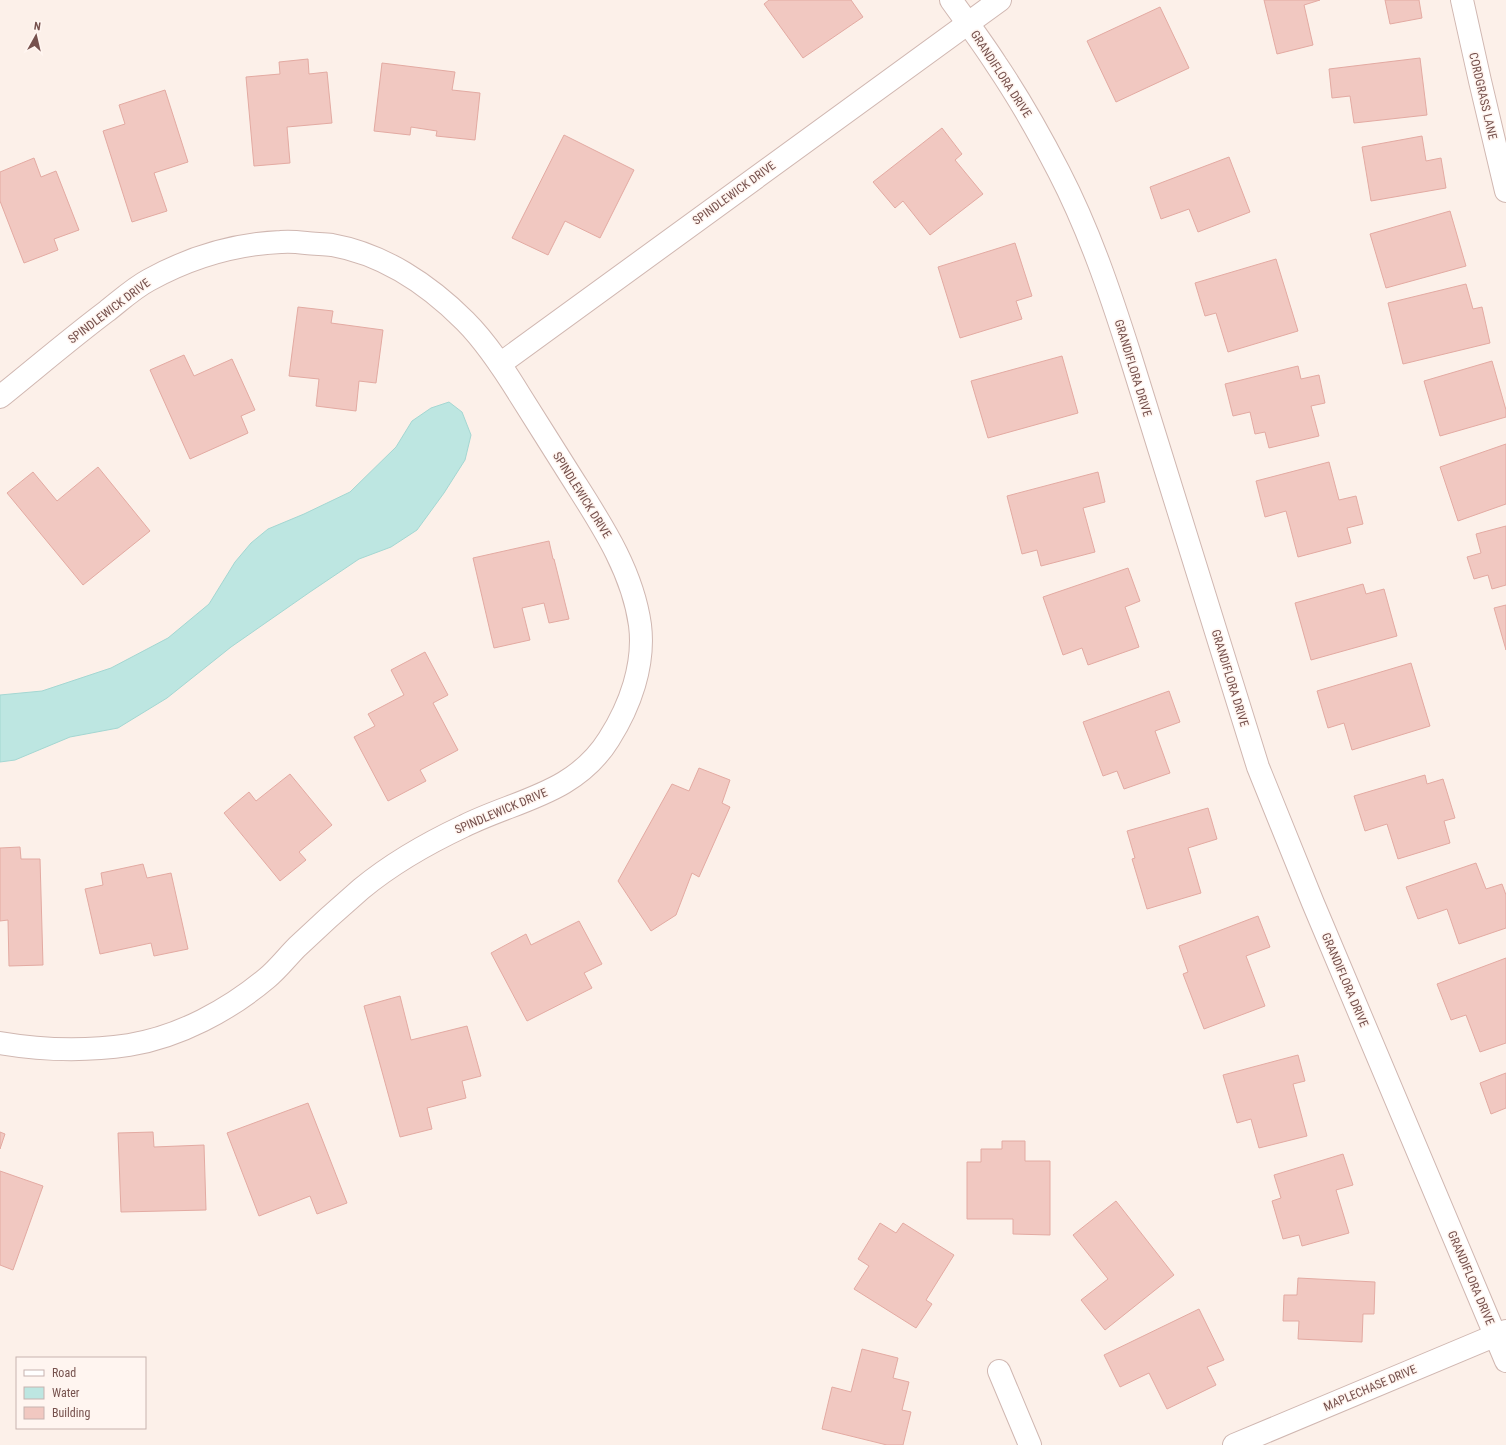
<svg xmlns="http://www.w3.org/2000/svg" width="1506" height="1445" viewBox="0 0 1506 1445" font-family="'Roboto Condensed',sans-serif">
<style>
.water{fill:#bde6e1;stroke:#a4d7d2}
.building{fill:#f1c8c1;stroke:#e3aaa2}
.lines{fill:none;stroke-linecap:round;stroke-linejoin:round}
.minor-casing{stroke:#d0b7b1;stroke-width:24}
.tertiary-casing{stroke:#d0b7b1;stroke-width:24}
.minor{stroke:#fff;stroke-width:22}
.tertiary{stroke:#fff;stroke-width:22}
.labels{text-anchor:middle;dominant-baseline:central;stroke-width:3;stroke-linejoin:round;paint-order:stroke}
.street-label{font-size:12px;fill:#76514d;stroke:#fff5f0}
</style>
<rect width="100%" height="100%" fill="#fcf0e9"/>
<path class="water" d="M449,402L462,412L471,435L465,460L444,493L417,530L391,547L359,559L310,592L231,647L167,698L118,728L70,737L15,760L0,762V695L42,691L111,668L168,638L209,604L235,562L251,543L268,529L304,514L350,492L396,447L412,421L431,408Z"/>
<g class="building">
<path d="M769,0H851L863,17L803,58L764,4Z"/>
<path d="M1264,0H1320L1304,5L1313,45L1277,54Z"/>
<path d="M1385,0H1419L1422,18L1390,24Z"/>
<path d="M1160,7L1189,68L1116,102L1087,41Z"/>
<path d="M1420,58L1427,115L1354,123L1350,96L1332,98L1329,69Z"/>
<path d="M308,59L309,74L327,72L332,123L287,127L290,163L254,166L246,77L280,74L279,62Z"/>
<path d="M382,63L455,72L452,90L480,93L475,140L436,136L437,131L411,127L410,135L374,131Z"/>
<path d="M165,90L188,162L154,173L167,211L132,222L103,131L125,124L119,105Z"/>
<path d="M942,128L962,154L955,160L983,194L930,235L903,201L895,208L873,182Z"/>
<path d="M564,135L634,170L600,238L565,221L548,255L512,238Z"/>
<path d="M1422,136L1426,161L1441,158L1446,188L1371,201L1362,147Z"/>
<path d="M1229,157L1250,212L1198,232L1189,209L1161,219L1150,187Z"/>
<path d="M34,158L41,177L56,171L79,230L54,239L58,250L24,263L0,201V172Z"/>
<path d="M1450,211L1466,266L1386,288L1370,234Z"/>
<path d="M1015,243L1032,296L1016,301L1022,319L960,338L938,267Z"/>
<path d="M1276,259L1298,331L1228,352L1216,313L1205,316L1195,283Z"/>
<path d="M1466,284L1473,309L1482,307L1490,343L1403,364L1388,303Z"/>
<path d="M298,307L333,311L331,323L383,330L376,383L359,381L356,411L316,406L319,379L289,376Z"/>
<path d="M184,355L194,376L232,359L255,410L241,416L248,433L190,459L150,370Z"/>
<path d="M1062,356L1078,413L988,438L971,381Z"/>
<path d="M1492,361L1506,410V417L1440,436L1424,381Z"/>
<path d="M1298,366L1301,379L1319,375L1325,403L1311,406L1319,436L1269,448L1265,432L1255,434L1250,412L1233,416L1225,384Z"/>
<path d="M1506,444V504L1458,521L1440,467Z"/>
<path d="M1329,462L1339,500L1356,496L1363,524L1347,528L1351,543L1298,557L1286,511L1265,517L1256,481Z"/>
<path d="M98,467L150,531L83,585L7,493L33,472L57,501Z"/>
<path d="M1098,472L1105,502L1083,508L1095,552L1041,566L1037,550L1022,554L1007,496Z"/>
<path d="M1506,526V585L1492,589L1488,575L1474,579L1467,557L1481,553L1476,534Z"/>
<path d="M549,541L553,559H554L569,619L549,623L544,603L522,608L530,640L494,648L473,558Z"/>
<path d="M1128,568L1140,601L1125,607L1139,647L1088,665L1082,648L1063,655L1043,597Z"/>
<path d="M1363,584L1366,594L1384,589L1397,636L1311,660L1295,603Z"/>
<path d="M1506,605V650L1494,608Z"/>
<path d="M425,652L448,695L433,703L458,750L420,770L426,781L388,801L354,737L375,726L368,714L404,695L391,670Z"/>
<path d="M1411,663L1430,726L1352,750L1344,723L1328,728L1317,691Z"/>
<path d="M1169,691L1180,722L1155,731L1170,773L1124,789L1117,771L1103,776L1083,722Z"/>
<path d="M699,768L730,780L722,803L730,807L699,877L692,873L676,915L651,931L618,881L672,784L689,791Z"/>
<path d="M290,774L332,825L299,852L306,860L280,881L224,813L249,792L256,801Z"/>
<path d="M1425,775L1427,784L1443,779L1455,818L1444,821L1450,843L1398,859L1387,824L1365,831L1354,796Z"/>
<path d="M1208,808L1217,839L1188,848L1201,893L1147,909L1132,859L1135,858L1127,831Z"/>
<path d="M20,847L21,859H40L43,965L9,966L8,920L0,921V848Z"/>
<path d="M1476,863L1486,889L1502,884L1506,895V928L1459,944L1447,909L1418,919L1406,887Z"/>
<path d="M143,864L147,878L171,873L188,949L154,956L151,943L100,954L85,889L103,885L101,873Z"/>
<path d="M1258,916L1270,947L1246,956L1265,1006L1204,1029L1183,974L1188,972L1179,946Z"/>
<path d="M579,921L602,964L584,973L592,988L527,1021L491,953L526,934L531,945Z"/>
<path d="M1506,958V1043L1480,1052L1466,1015L1451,1020L1437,984Z"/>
<path d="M400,996L411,1040L467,1026L481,1076L462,1081L466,1098L427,1108L432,1129L400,1137L364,1006Z"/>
<path d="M1298,1055L1305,1081L1293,1084L1307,1136L1259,1148L1251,1119L1237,1123L1223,1075Z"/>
<path d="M1506,1073V1108L1491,1114L1480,1083Z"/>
<path d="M308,1103L347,1203L317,1214L310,1196L259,1216L227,1133Z"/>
<path d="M0,1132L5,1134L0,1149Z"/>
<path d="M153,1132L154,1147L204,1145L206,1210L121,1212L118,1133Z"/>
<path d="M1002,1141H1025V1161H1050V1235L1013,1234V1219H967V1162H981V1149H1002Z"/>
<path d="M1343,1154L1353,1185L1336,1190L1349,1233L1302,1246L1299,1235L1283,1239L1272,1201L1281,1198L1274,1175Z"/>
<path d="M0,1171L43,1186L13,1270L0,1265Z"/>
<path d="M1116,1201L1174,1275L1105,1330L1081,1300L1108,1279L1073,1235Z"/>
<path d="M880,1223L896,1233L903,1223L954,1255L926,1300L932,1304L916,1328L854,1289L869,1266L858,1259Z"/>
<path d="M1298,1278L1375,1282L1374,1314H1363L1362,1342L1298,1339L1299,1321H1283L1284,1295H1297Z"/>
<path d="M1199,1309L1224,1360L1207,1367L1216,1385L1167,1409L1149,1373L1120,1387L1104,1355Z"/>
<path d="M862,1349L898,1358L893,1378L909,1382L902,1410L911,1412L903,1445H887L822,1429L832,1387L851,1392Z"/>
</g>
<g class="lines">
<defs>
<g id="minor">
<path d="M1462,0L1480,81L1506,191"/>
<path d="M500,364L1000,0"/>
<path d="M0,397C36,368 71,338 107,311C121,300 134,288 149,280C189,258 235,244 281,242C289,241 298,242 306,243C315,244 324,244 332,245C383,254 429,285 465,321C487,343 505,371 521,397C536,421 552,446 567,470C597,518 632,567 640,625C645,665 630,706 609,739C575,794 516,800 464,826C430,842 390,865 361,889C339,908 318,927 297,947C287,957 278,969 267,978C229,1010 179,1037 129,1045C88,1051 41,1050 0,1043"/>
<path d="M999,1371L1030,1445"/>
<path d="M1234,1445L1506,1331"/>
</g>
<path id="tertiary" d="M951,0C966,21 982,42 996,64C1019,98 1040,135 1059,172C1089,230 1110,292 1130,355L1258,767L1313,903L1506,1361"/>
</defs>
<use href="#minor" class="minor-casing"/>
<use href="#tertiary" class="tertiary-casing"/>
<use href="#minor" class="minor"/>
<use href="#tertiary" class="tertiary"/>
</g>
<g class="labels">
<g class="street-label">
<text transform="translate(1001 74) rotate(57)">GRANDIFLORA DRIVE</text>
<text transform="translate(1483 96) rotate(77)">CORDGRASS LANE</text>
<text transform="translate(734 193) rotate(-36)">SPINDLEWICK DRIVE</text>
<text transform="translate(109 311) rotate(-37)">SPINDLEWICK DRIVE</text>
<text transform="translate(1133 368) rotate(73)">GRANDIFLORA DRIVE</text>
<text transform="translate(582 495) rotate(58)">SPINDLEWICK DRIVE</text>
<text transform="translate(1230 678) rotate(73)">GRANDIFLORA DRIVE</text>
<text transform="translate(501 811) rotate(-23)">SPINDLEWICK DRIVE</text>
<text transform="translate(1345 980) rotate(67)">GRANDIFLORA DRIVE</text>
<text transform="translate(1471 1278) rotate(67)">GRANDIFLORA DRIVE</text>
<text transform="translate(1370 1388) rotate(-23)">MAPLECHASE DRIVE</text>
</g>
</g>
<rect x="16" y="1357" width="130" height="72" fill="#fff5f0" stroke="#c8b3af"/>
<rect x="24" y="1370" width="20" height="6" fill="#ffffff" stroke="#c8b3af"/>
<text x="52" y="1377" font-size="12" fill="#76514d">Road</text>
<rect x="24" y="1387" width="20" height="12" fill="#bde6e1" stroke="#c8b3af"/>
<text x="52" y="1397" font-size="12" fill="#76514d">Water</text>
<rect x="24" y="1407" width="20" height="12" fill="#f1c8c1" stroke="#c8b3af"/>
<text x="52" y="1417" font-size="12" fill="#76514d">Building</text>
<g transform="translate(36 36) rotate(8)" stroke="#fff5f0" stroke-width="3" paint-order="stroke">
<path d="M0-3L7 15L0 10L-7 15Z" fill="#76514d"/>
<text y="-6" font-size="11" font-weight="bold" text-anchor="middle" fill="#76514d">N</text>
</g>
</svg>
